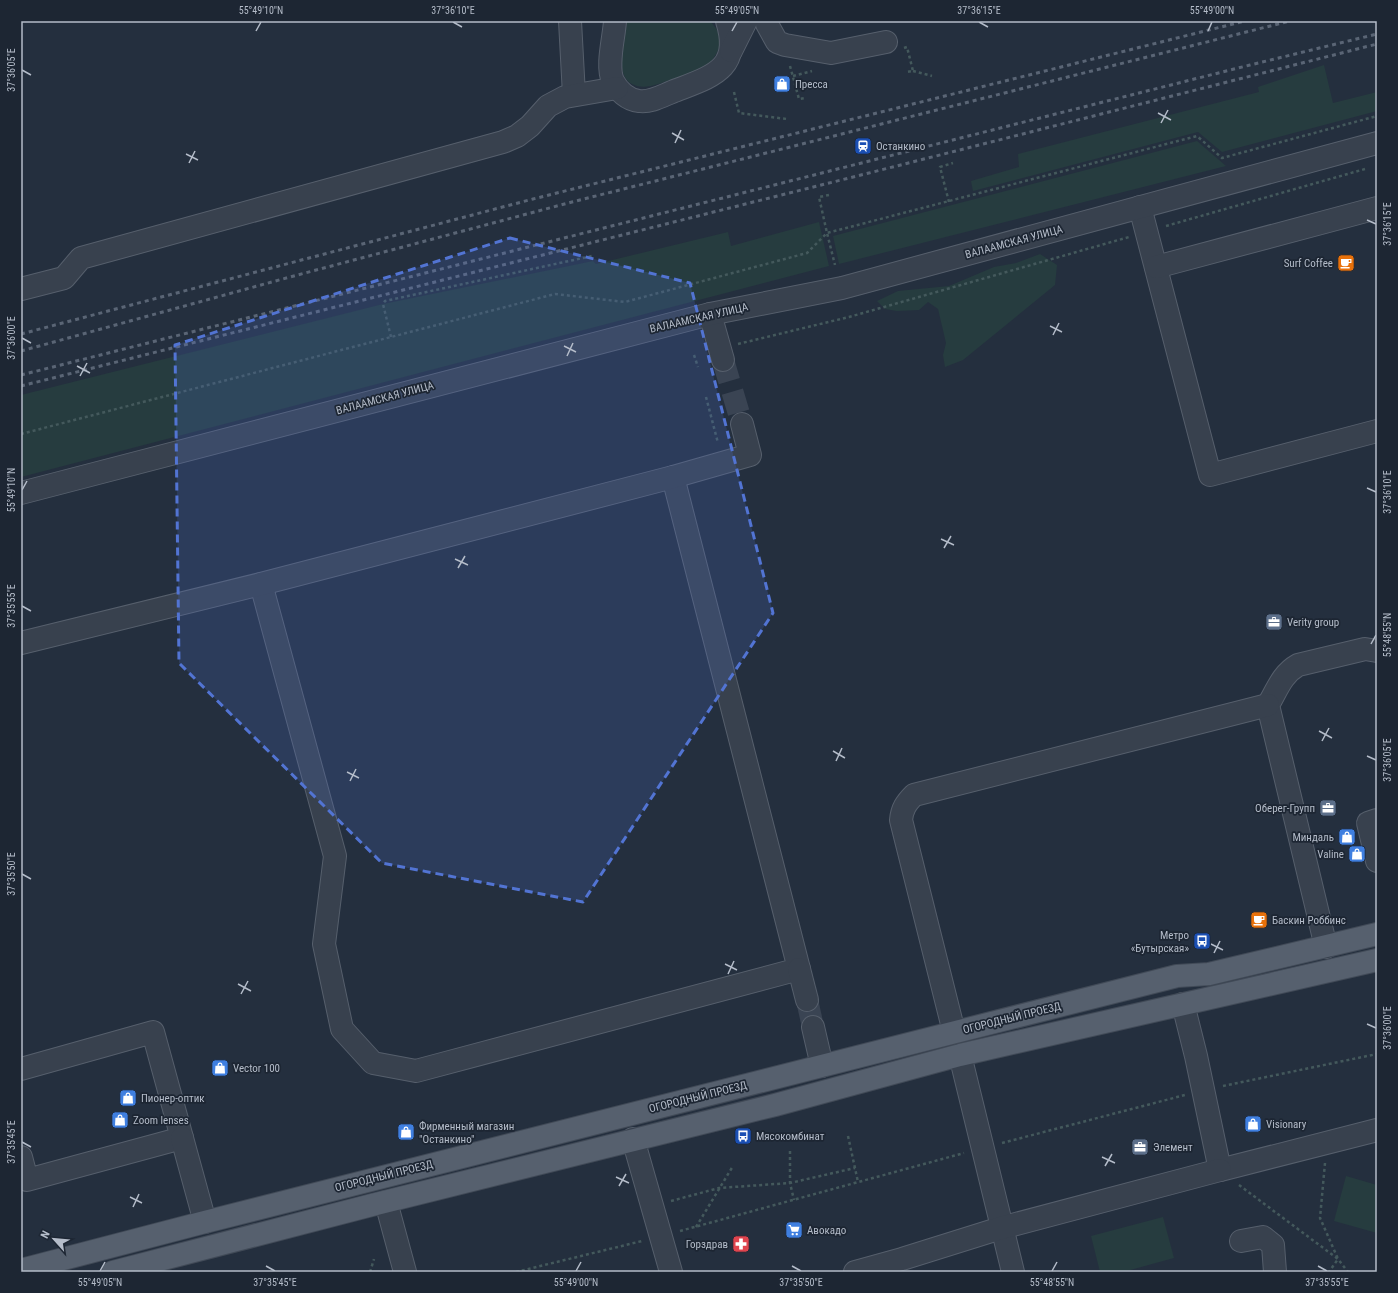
<svg xmlns="http://www.w3.org/2000/svg" width="1398" height="1293" viewBox="0 0 1398 1293" font-family="'Roboto Condensed',sans-serif">
<style>
.green{fill:#263c3f}
.lines{fill:none;stroke-linecap:round;stroke-linejoin:round}
.minor-tunnel{stroke:#3a4453;stroke-width:22;stroke-dasharray:22 11;stroke-linecap:butt}
.minor-casing{stroke:#565f6c;stroke-width:24}
.major-casing{stroke:#414a57;stroke-width:24}
.path{stroke:#44595c;stroke-width:2.5;stroke-dasharray:3 3;stroke-linecap:butt}
.minor{stroke:#38414e;stroke-width:22}
.major{stroke:#56606e;stroke-width:22}
.rail{stroke:#5a6575;stroke-width:3;stroke-dasharray:4 4;stroke-linecap:butt}
.marked{fill:#5274d3;fill-opacity:0.2;stroke:#5274d3;stroke-width:3;stroke-dasharray:8 5;stroke-linejoin:round}
.ticks{fill:none;stroke:#b4bcc9;stroke-width:1.5}
.labels{text-anchor:middle;dominant-baseline:central;stroke-width:3.5;stroke-linejoin:round;paint-order:stroke}
.poi-label{font-size:11px;fill:#b4bcc9;stroke:#1d2633;text-anchor:start}
.street-label{font-size:11px;fill:#b4bcc9;stroke:#1d2633}
.neatline{fill:none;stroke:#b4bcc9;stroke-width:1.5}
.ticks-label{font-size:10px;text-anchor:middle;fill:#b4bcc9}
</style>
<rect width="100%" height="100%" fill="#242f3e"/>
<g class="green">
<path d="M627,21H710C722,34 724,44 713,59C710,63 706,66 701,69C692,73 682,76 673,79C660,83 645,91 632,84C623,80 622,69 621,61C619,47 616,42 624,29H626Z"/>
<path d="M1324,65L1333,103L1377,92V111L1222,152L1198,132L973,191L971,181L1019,167L1018,154L1259,92L1258,87Z"/>
<path d="M1197,141L1226,166L839,264L833,236Z"/>
<path d="M819,222L829,266L21,477V395L383,304L593,261L596,264L728,232L731,246Z"/>
<path d="M1040,254L1057,265L1055,285L963,360L945,367L943,355L946,343L938,309L928,302L919,310L897,311L885,309L877,301L898,291L949,286L994,267L1016,263Z"/>
<path d="M1346,1176L1377,1185V1233L1334,1221Z"/>
<path d="M1163,1217L1174,1258L1123,1272H1100L1091,1236Z"/>
</g>
<g class="lines">
<g class="minor-tunnel">
<path d="M723,360L742,424"/>
<path d="M807,1000L813,1027"/>
</g>
<defs>
<g id="minor">
<path d="M570,21L574,95"/>
<path d="M615,21C614,38 606,66 613,81C618,91 628,100 639,101C652,103 665,94 677,90C713,76 742,68 727,21"/>
<path d="M767,24L777,42L785,45L831,53L886,42"/>
<path d="M731,51L746,21"/>
<path d="M1140,207L1210,475L1377,431"/>
<path d="M1156,267L1377,208"/>
<path d="M21,289L64,278L81,258L503,142L517,136L530,126L548,106L565,97L617,88"/>
<path d="M710,314L723,360"/>
<path d="M21,493L710,314L842,288L1377,143"/>
<path d="M261,584L335,856L324,944L342,1029L373,1063L416,1071L799,969L673,477"/>
<path d="M21,643L261,584L673,477L750,455L742,424"/>
<path d="M1377,820L1368,823L1377,861"/>
<path d="M1326,947L1268,705C1277,690 1282,674 1298,665L1365,649L1377,651"/>
<path d="M799,969L807,1000"/>
<path d="M1183,1004L1196,1056L1220,1170L1377,1130"/>
<path d="M813,1027L822,1066"/>
<path d="M954,1032L901,820C902,809 906,803 914,795L1268,705"/>
<path d="M960,1055L1013,1272"/>
<path d="M21,1069L153,1032L182,1138L27,1180L21,1157"/>
<path d="M182,1138L205,1222"/>
<path d="M633,1139L671,1272"/>
<path d="M386,1202L405,1272"/>
<path d="M1241,1241L1263,1237L1273,1245L1275,1272"/>
<path d="M855,1272L902,1259L1001,1228L1220,1170"/>
</g>
<g id="major">
<path d="M21,1270L205,1222L1177,976L1209,974L1377,934"/>
<path d="M113,1272L372,1205L775,1105L960,1055L1377,960"/>
</g>
</defs>
<use href="#minor" class="minor-casing"/>
<use href="#major" class="major-casing"/>
<g class="path">
<path d="M904,48L907,47L913,71L907,72"/>
<path d="M790,66L799,99L805,98"/>
<path d="M913,71L932,76"/>
<path d="M793,76L812,71"/>
<path d="M734,92L739,113L787,119"/>
<path d="M829,195L819,197L827,233L835,265"/>
<path d="M949,202L940,167L953,163"/>
<path d="M1166,226L1365,169"/>
<path d="M391,337L383,304L385,301L592,256"/>
<path d="M738,344L849,317L1129,237"/>
<path d="M694,355L698,367"/>
<path d="M706,397L718,443"/>
<path d="M21,434L555,294L625,302L807,253L827,233L1197,136L1222,158L1377,116"/>
<path d="M1223,1086L1377,1054"/>
<path d="M848,1136L858,1182"/>
<path d="M1002,1143L1185,1095"/>
<path d="M790,1151V1183L794,1200"/>
<path d="M1325,1163L1320,1218L1338,1259L1329,1272"/>
<path d="M1239,1185L1338,1259L1348,1272"/>
<path d="M671,1201L719,1188L790,1183L855,1168"/>
<path d="M696,1227L733,1166"/>
<path d="M680,1231L964,1153"/>
<path d="M370,1272L374,1259"/>
<path d="M516,1272L642,1241"/>
</g>
<use href="#minor" class="minor"/>
<use href="#major" class="major"/>
<g class="rail">
<path d="M21,334L533,199L1245,21"/>
<path d="M21,351L290,277L572,202L1290,21"/>
<path d="M21,375L1250,65L1377,34"/>
<path d="M21,386L869,173L1377,44"/>
</g>
</g>
<path class="marked" d="M510,238L690,283L773,613L583,902L382,863L179,663L175,345Z"/>
<path class="ticks" d="M453,22L462,27M979,22L988,27M256,31L261,22M732,31L737,22M1208,31L1212,22M22,70L31,75M1158,113L1171,120M1161,123L1168,110M672,133L684,140M675,143L681,130M186,154L198,160M189,163L195,151M1367,220L1376,224M1050,326L1062,332M1053,335L1059,323M22,338L31,343M564,346L576,352M567,356L573,343M77,366L90,373M80,376L87,363M1367,488L1376,492M22,490L27,481M941,539L954,545M944,548L951,536M455,559L468,565M458,568L465,556M22,606L31,611M1371,644L1376,635M1319,731L1332,738M1322,741L1329,728M833,751L845,758M1367,756L1376,760M836,761L842,748M347,772L359,778M350,781L356,769M22,874L31,879M1211,944L1223,950M1214,953L1220,941M725,964L737,970M728,974L734,961M238,984L251,991M241,994L248,981M1367,1024L1376,1028M22,1142L31,1147M1102,1157L1115,1163M1105,1166L1112,1154M616,1177L629,1183M619,1186L626,1174M130,1197L142,1203M133,1207L139,1194M266,1266L275,1271M792,1266L801,1271M1318,1266L1327,1271M100,1271L105,1262M576,1271L581,1262M1052,1271L1057,1262"/>
<defs>
<symbol id="shop-square" viewBox="-11 -11 22 22"><rect x="-9" y="-9" width="18" height="18" rx="4" fill="#3f7fe0" stroke="#1d2633"/><path d="M-5-2.5h2.3a2.7 3.5 0 0 1 5.4 0H5L5.5 6h-11ZM-1.5-2.5h3a1.5 2.3 0 0 0-3 0Z" fill="#fff"/></symbol>
<symbol id="station-square" viewBox="-11 -11 22 22"><rect x="-9" y="-9" width="18" height="18" rx="4" fill="#1a4fb4" stroke="#1d2633"/><path d="M-3-6H3Q5-6 5-4V2Q5 4 3 4L4.5 6H3L1.5 4h-3L-3 6H-4.5L-3 4Q-5 4-5 2V-4Q-5-6-3-6ZM-3.5-4v3h7v-3ZM-3.5 1v1.5H-2V1ZM2 1v1.5H3.5V1Z" fill="#fff"/></symbol>
<symbol id="cafe-square" viewBox="-11 -11 22 22"><rect x="-9" y="-9" width="18" height="18" rx="4" fill="#e8710a" stroke="#1d2633"/><path d="M-5.5-4.5H6V0H3Q3 3.5 0 3.5H-2.5Q-5.5 3.5-5.5 0ZM3-3.2v2h1.7v-2ZM-6 4.5H4V6H-6Z" fill="#fff"/></symbol>
<symbol id="office-square" viewBox="-11 -11 22 22"><rect x="-9" y="-9" width="18" height="18" rx="4" fill="#5c6f8a" stroke="#1d2633"/><path d="M-6-3h4V-5.5h4V-3h4V5H-6ZM-1-4.5V-3h2v-1.5ZM-6 0V1H6V0Z" fill="#fff"/></symbol>
<symbol id="bus-square" viewBox="-11 -11 22 22"><rect x="-9" y="-9" width="18" height="18" rx="4" fill="#1a4fb4" stroke="#1d2633"/><path d="M-5-6H5V4H4V6H2V4H-2V6H-4V4H-5ZM-3.5-4V0h7V-4ZM-3.5 1.2v1.5H-2V1.2ZM2 1.2v1.5H3.5V1.2Z" fill="#fff"/></symbol>
<symbol id="supermarket-square" viewBox="-11 -11 22 22"><rect x="-9" y="-9" width="18" height="18" rx="4" fill="#3f7fe0" stroke="#1d2633"/><path d="M-6-5.5h2.5l.6 2H6L4.5 2H-2.5L-4.4-4H-6ZM-1.5 3.2a1.3 1.3 0 1 0 .1 0ZM3 3.2a1.3 1.3 0 1 0 .1 0Z" fill="#fff"/></symbol>
<symbol id="pharmacy-square" viewBox="-11 -11 22 22"><rect x="-9" y="-9" width="18" height="18" rx="4" fill="#e0444e" stroke="#1d2633"/><path d="M-2-6h4v4h4v4h-4v4h-4v-4h-4v-4h4Z" fill="#fff"/></symbol>
</defs>
<g fill-rule="evenodd">
<use href="#shop-square" x="772" y="74" width="20" height="20"/>
<use href="#station-square" x="853" y="136" width="20" height="20"/>
<use href="#cafe-square" x="1336" y="253" width="20" height="20"/>
<use href="#office-square" x="1264" y="612" width="20" height="20"/>
<use href="#office-square" x="1318" y="798" width="20" height="20"/>
<use href="#shop-square" x="1337" y="827" width="20" height="20"/>
<use href="#shop-square" x="1347" y="844" width="20" height="20"/>
<use href="#cafe-square" x="1249" y="910" width="20" height="20"/>
<use href="#bus-square" x="1192" y="931" width="20" height="20"/>
<use href="#shop-square" x="210" y="1058" width="20" height="20"/>
<use href="#shop-square" x="118" y="1088" width="20" height="20"/>
<use href="#shop-square" x="110" y="1110" width="20" height="20"/>
<use href="#shop-square" x="1243" y="1114" width="20" height="20"/>
<use href="#shop-square" x="396" y="1122" width="20" height="20"/>
<use href="#bus-square" x="733" y="1126" width="20" height="20"/>
<use href="#office-square" x="1130" y="1137" width="20" height="20"/>
<use href="#supermarket-square" x="784" y="1220" width="20" height="20"/>
<use href="#pharmacy-square" x="731" y="1234" width="20" height="20"/>
</g>
<g class="labels">
<g class="poi-label">
<text x="795" y="84">Пресса</text>
<text x="876" y="146">Останкино</text>
<text x="1333" y="263" text-anchor="end">Surf Coffee</text>
<text x="1287" y="622">Verity group</text>
<text x="1315" y="808" text-anchor="end">Оберег-Групп</text>
<text x="1334" y="837" text-anchor="end">Миндаль</text>
<text x="1344" y="854" text-anchor="end">Valine</text>
<text x="1272" y="920">Баскин Роббинс</text>
<text x="1189" y="935" text-anchor="end">Метро<tspan x="1189" dy="13">«Бутырская»</tspan></text>
<text x="233" y="1068">Vector 100</text>
<text x="141" y="1098">Пионер-оптик</text>
<text x="133" y="1120">Zoom lenses</text>
<text x="1266" y="1124">Visionary</text>
<text x="419" y="1126">Фирменный магазин<tspan x="419" dy="13">"Останкино"</tspan></text>
<text x="756" y="1136">Мясокомбинат</text>
<text x="1153" y="1147">Элемент</text>
<text x="807" y="1230">Авокадо</text>
<text x="728" y="1244" text-anchor="end">Горздрав</text>
</g>
<g class="street-label">
<text transform="translate(1014 242) rotate(-15)">ВАЛААМСКАЯ УЛИЦА</text>
<text transform="translate(699 318) rotate(-13)">ВАЛААМСКАЯ УЛИЦА</text>
<text transform="translate(385 398) rotate(-15)">ВАЛААМСКАЯ УЛИЦА</text>
<text transform="translate(1012 1018) rotate(-14)">ОГОРОДНЫЙ ПРОЕЗД</text>
<text transform="translate(698 1097) rotate(-14)">ОГОРОДНЫЙ ПРОЕЗД</text>
<text transform="translate(384 1176) rotate(-14)">ОГОРОДНЫЙ ПРОЕЗД</text>
</g>
</g>
<rect width="1398" height="1293" fill="none" stroke="#1d2633" stroke-width="44"/>
<g transform="translate(54 1239) rotate(297)" stroke="#1d2633" stroke-width="3" paint-order="stroke">
<path d="M0-3L7 15L0 10L-7 15Z" fill="#b4bcc9"/>
<text y="-6" font-size="11" font-weight="bold" text-anchor="middle" fill="#b4bcc9">N</text>
</g>
<rect x="22" y="22" width="1354" height="1249" class="neatline"/>
<g class="ticks-label">
<text x="261" y="14">55°49'10"N</text>
<text x="453" y="14">37°36'10"E</text>
<text x="737" y="14">55°49'05"N</text>
<text x="979" y="14">37°36'15"E</text>
<text x="1212" y="14">55°49'00"N</text>
<text transform="translate(11 70) rotate(-90)" y="4">37°36'05"E</text>
<text transform="translate(1387 224) rotate(-90)" y="4">37°36'15"E</text>
<text transform="translate(11 338) rotate(-90)" y="4">37°36'00"E</text>
<text transform="translate(11 490) rotate(-90)" y="4">55°49'10"N</text>
<text transform="translate(1387 492) rotate(-90)" y="4">37°36'10"E</text>
<text transform="translate(11 606) rotate(-90)" y="4">37°35'55"E</text>
<text transform="translate(1387 635) rotate(-90)" y="4">55°48'55"N</text>
<text transform="translate(1387 760) rotate(-90)" y="4">37°36'05"E</text>
<text transform="translate(11 874) rotate(-90)" y="4">37°35'50"E</text>
<text transform="translate(1387 1028) rotate(-90)" y="4">37°36'00"E</text>
<text transform="translate(11 1142) rotate(-90)" y="4">37°35'45"E</text>
<text x="100" y="1286">55°49'05"N</text>
<text x="275" y="1286">37°35'45"E</text>
<text x="576" y="1286">55°49'00"N</text>
<text x="801" y="1286">37°35'50"E</text>
<text x="1052" y="1286">55°48'55"N</text>
<text x="1327" y="1286">37°35'55"E</text>
</g>
</svg>
